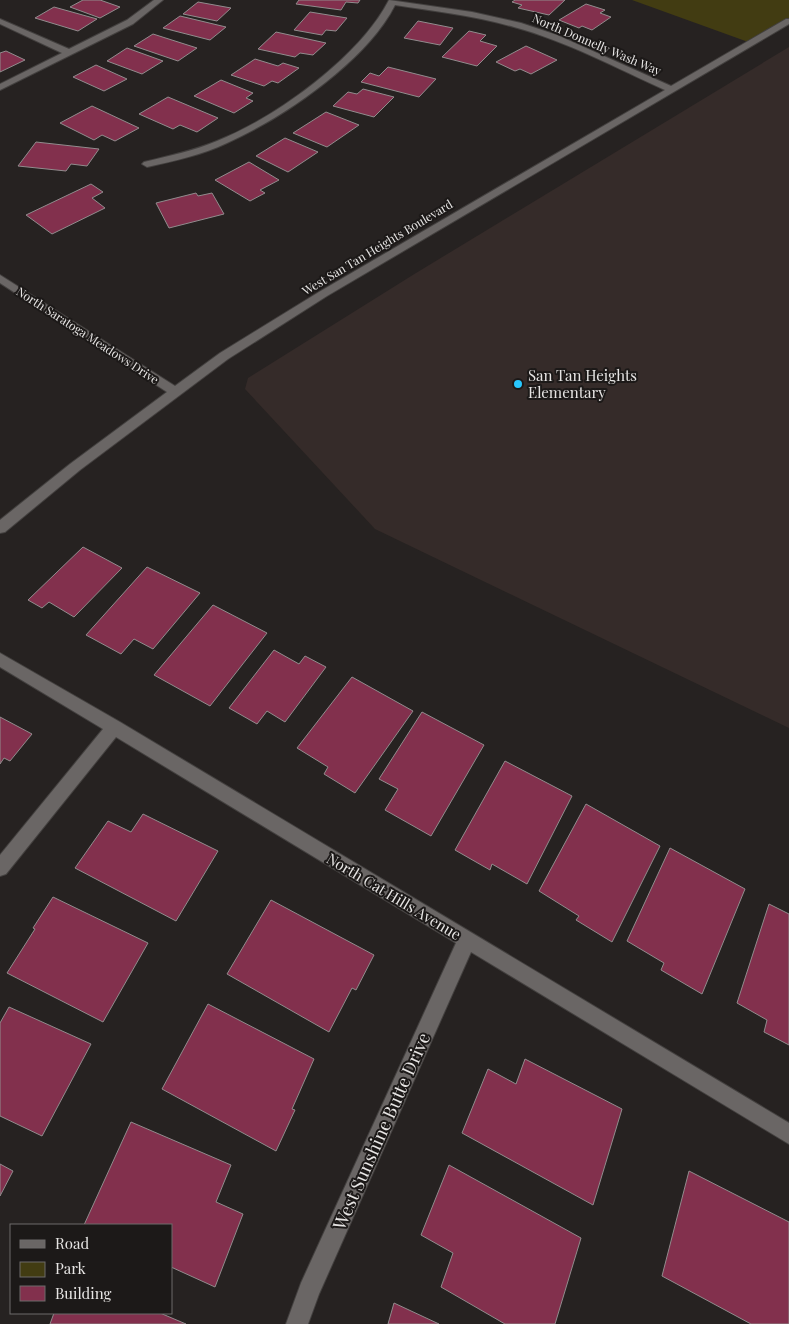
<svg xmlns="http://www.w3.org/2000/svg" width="789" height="1324" viewBox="0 0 789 1324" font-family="'Playfair Display',serif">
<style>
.built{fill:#352b29}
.green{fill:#423c12}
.building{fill:#82304d;stroke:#918c8d}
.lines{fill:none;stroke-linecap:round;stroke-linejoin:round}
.minor-casing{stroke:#43403f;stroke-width:2}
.minor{fill:#6a6665;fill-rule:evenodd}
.poi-dot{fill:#28c8ff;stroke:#1c1918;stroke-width:2}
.labels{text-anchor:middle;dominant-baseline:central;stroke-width:4;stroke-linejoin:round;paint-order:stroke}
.far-street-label{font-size:12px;fill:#e7e5e4;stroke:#1c1918}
.poi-label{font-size:15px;fill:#e7e5e4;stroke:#1c1918;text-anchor:start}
.street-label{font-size:15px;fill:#e7e5e4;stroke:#1c1918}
.near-street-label{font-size:18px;fill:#e7e5e4;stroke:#1c1918}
</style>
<rect width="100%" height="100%" fill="#262221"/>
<path class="built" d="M789,47V728L375,529L245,389L248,378L416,273Z"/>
<path class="green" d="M632,0H789V21L751,43Z"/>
<g class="building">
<path d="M83,0H100L120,7L100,18L70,7Z"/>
<path d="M299,0H360L358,3L346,2L341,10L296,4Z"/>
<path d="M515,0H565L549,15L518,8L522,5L512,2Z"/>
<path d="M198,2L231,8L217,21L183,14Z"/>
<path d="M586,4L605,10L600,13L611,17L592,30L582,26L579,28L559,20Z"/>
<path d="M54,7L97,19L78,31L35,18Z"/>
<path d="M310,12L347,18L336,31L326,30L322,35L294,30Z"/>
<path d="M180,16L226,27L210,40L163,28Z"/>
<path d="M418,21L453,28L440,45L404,38Z"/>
<path d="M469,31L486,35L480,41L497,46L477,66L442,57Z"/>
<path d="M276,32L326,43L313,55L300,53L295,57L258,49Z"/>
<path d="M153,34L197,48L178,61L134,46Z"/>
<path d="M526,46L557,60L531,74L520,69L515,71L496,62Z"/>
<path d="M127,48L163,61L142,74L107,61Z"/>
<path d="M6,51L25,60L0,72V53Z"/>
<path d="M255,59L278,66L283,63L299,68L278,83L272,81L264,86L231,75Z"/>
<path d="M96,65L127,79L104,91L73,77Z"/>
<path d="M388,67L436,79L419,97L361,82L370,73L379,76Z"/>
<path d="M221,80L253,93L246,98L253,101L234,113L194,96Z"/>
<path d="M363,89L394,97L374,117L333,106L348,92L357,94Z"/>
<path d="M168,97L218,118L197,132L180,125L173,129L139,114Z"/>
<path d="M92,106L139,128L115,141L102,135L94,140L60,123Z"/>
<path d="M326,112L359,125L327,147L293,133Z"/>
<path d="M285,138L318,152L288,172L256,156Z"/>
<path d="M36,142L99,149L87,166L71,164L66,171L18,166Z"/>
<path d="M249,162L279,180L260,190L265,193L250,201L215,180Z"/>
<path d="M91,184L103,192L92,198L105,208L52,234L26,215Z"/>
<path d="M196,193L198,196L212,193L224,214L169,228L156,203Z"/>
<path d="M83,547L122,568L74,617L49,602L42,608L28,600Z"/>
<path d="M147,567L200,593L153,649L134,639L121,654L86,635Z"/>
<path d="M213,605L267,633L210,706L154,675Z"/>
<path d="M274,650L299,664L305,656L326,667L285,722L267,711L257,724L229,708Z"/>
<path d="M352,677L413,711L355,793L324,774L328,767L297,748Z"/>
<path d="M422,712L484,745L431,836L385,810L398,789L379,779Z"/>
<path d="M0,717L32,734L10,761L4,758L0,764Z"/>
<path d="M505,761L572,796L527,884L492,864L490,870L455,850Z"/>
<path d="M586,804L660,846L612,942L576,920L579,916L539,891Z"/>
<path d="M143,814L218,851L176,921L75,868L108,821L131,832Z"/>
<path d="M670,848L745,889L702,994L661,970L664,963L627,941Z"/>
<path d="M53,897L148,943L103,1022L7,973L35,929L33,928Z"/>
<path d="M271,900L374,955L356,990L352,988L329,1032L227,974Z"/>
<path d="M769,904L789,914V1045L764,1032L767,1020L737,1003Z"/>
<path d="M208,1004L314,1059L292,1109L295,1110L276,1151L162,1089Z"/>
<path d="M9,1007L91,1044L42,1136L0,1116V1023Z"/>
<path d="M525,1059L622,1109L593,1205L462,1133L488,1069L516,1084Z"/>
<path d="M131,1122L231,1165L216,1202L243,1214L215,1287L171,1267V1225H84Z"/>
<path d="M0,1164L13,1171L0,1196Z"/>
<path d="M449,1165L581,1238L555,1324H505L441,1287L453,1253L421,1235Z"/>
<path d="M689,1171L789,1222V1324H751L662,1276Z"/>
<path d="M394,1303L439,1324H388Z"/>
<path d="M54,1313H160L186,1324H50Z"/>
</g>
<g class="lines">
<defs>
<g id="minor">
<path d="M154,0H163L133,24L0,90V84L62,53L0,24V19L69,49L127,20Z"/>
<path d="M389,0L472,12L521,23L557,35L671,86L786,19H789V24L327,296L228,359L80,470L5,532L0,533V520L70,464L167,392L0,283V275L175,386L220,353L319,292L665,90C616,68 566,41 514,27C475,16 435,11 395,5C367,61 283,118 227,143C202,155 174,161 147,167L142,164L144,162C169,156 193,151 217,141C275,118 360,57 389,0Z"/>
<path d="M0,653L120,722L789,1123V1144L471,952L319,1294L308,1324H286L301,1283L456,943L116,737L6,874L0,876V855L103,729L0,667Z"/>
</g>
</defs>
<use href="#minor" class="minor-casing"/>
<use href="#minor" class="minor"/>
</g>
<circle class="poi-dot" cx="518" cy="384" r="5"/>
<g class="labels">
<g class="far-street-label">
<text transform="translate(597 44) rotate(23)">North Donnelly Wash Way</text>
<text transform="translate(377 247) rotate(-31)">West San Tan Heights Boulevard</text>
<text transform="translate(88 335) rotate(33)">North Saratoga Meadows Drive</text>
</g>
<g class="poi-label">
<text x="528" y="375">San Tan Heights<tspan x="528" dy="17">Elementary</tspan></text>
</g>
<g class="street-label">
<text transform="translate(394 896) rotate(31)">North Cat Hills Avenue</text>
</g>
<g class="near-street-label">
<text transform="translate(381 1131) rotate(-66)">West Sunshine Butte Drive</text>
</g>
</g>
<rect x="10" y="1224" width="162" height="90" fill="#1c1918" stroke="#6d6b6a"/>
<rect x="20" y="1240" width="25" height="8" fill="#6a6665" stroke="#6d6b6a"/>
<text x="55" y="1249" font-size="15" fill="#e7e5e4">Road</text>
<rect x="20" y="1262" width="25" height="15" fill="#423c12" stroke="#6d6b6a"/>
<text x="55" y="1274" font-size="15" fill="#e7e5e4">Park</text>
<rect x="20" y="1286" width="25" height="15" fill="#82304d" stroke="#6d6b6a"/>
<text x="55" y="1299" font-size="15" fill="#e7e5e4">Building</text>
</svg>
